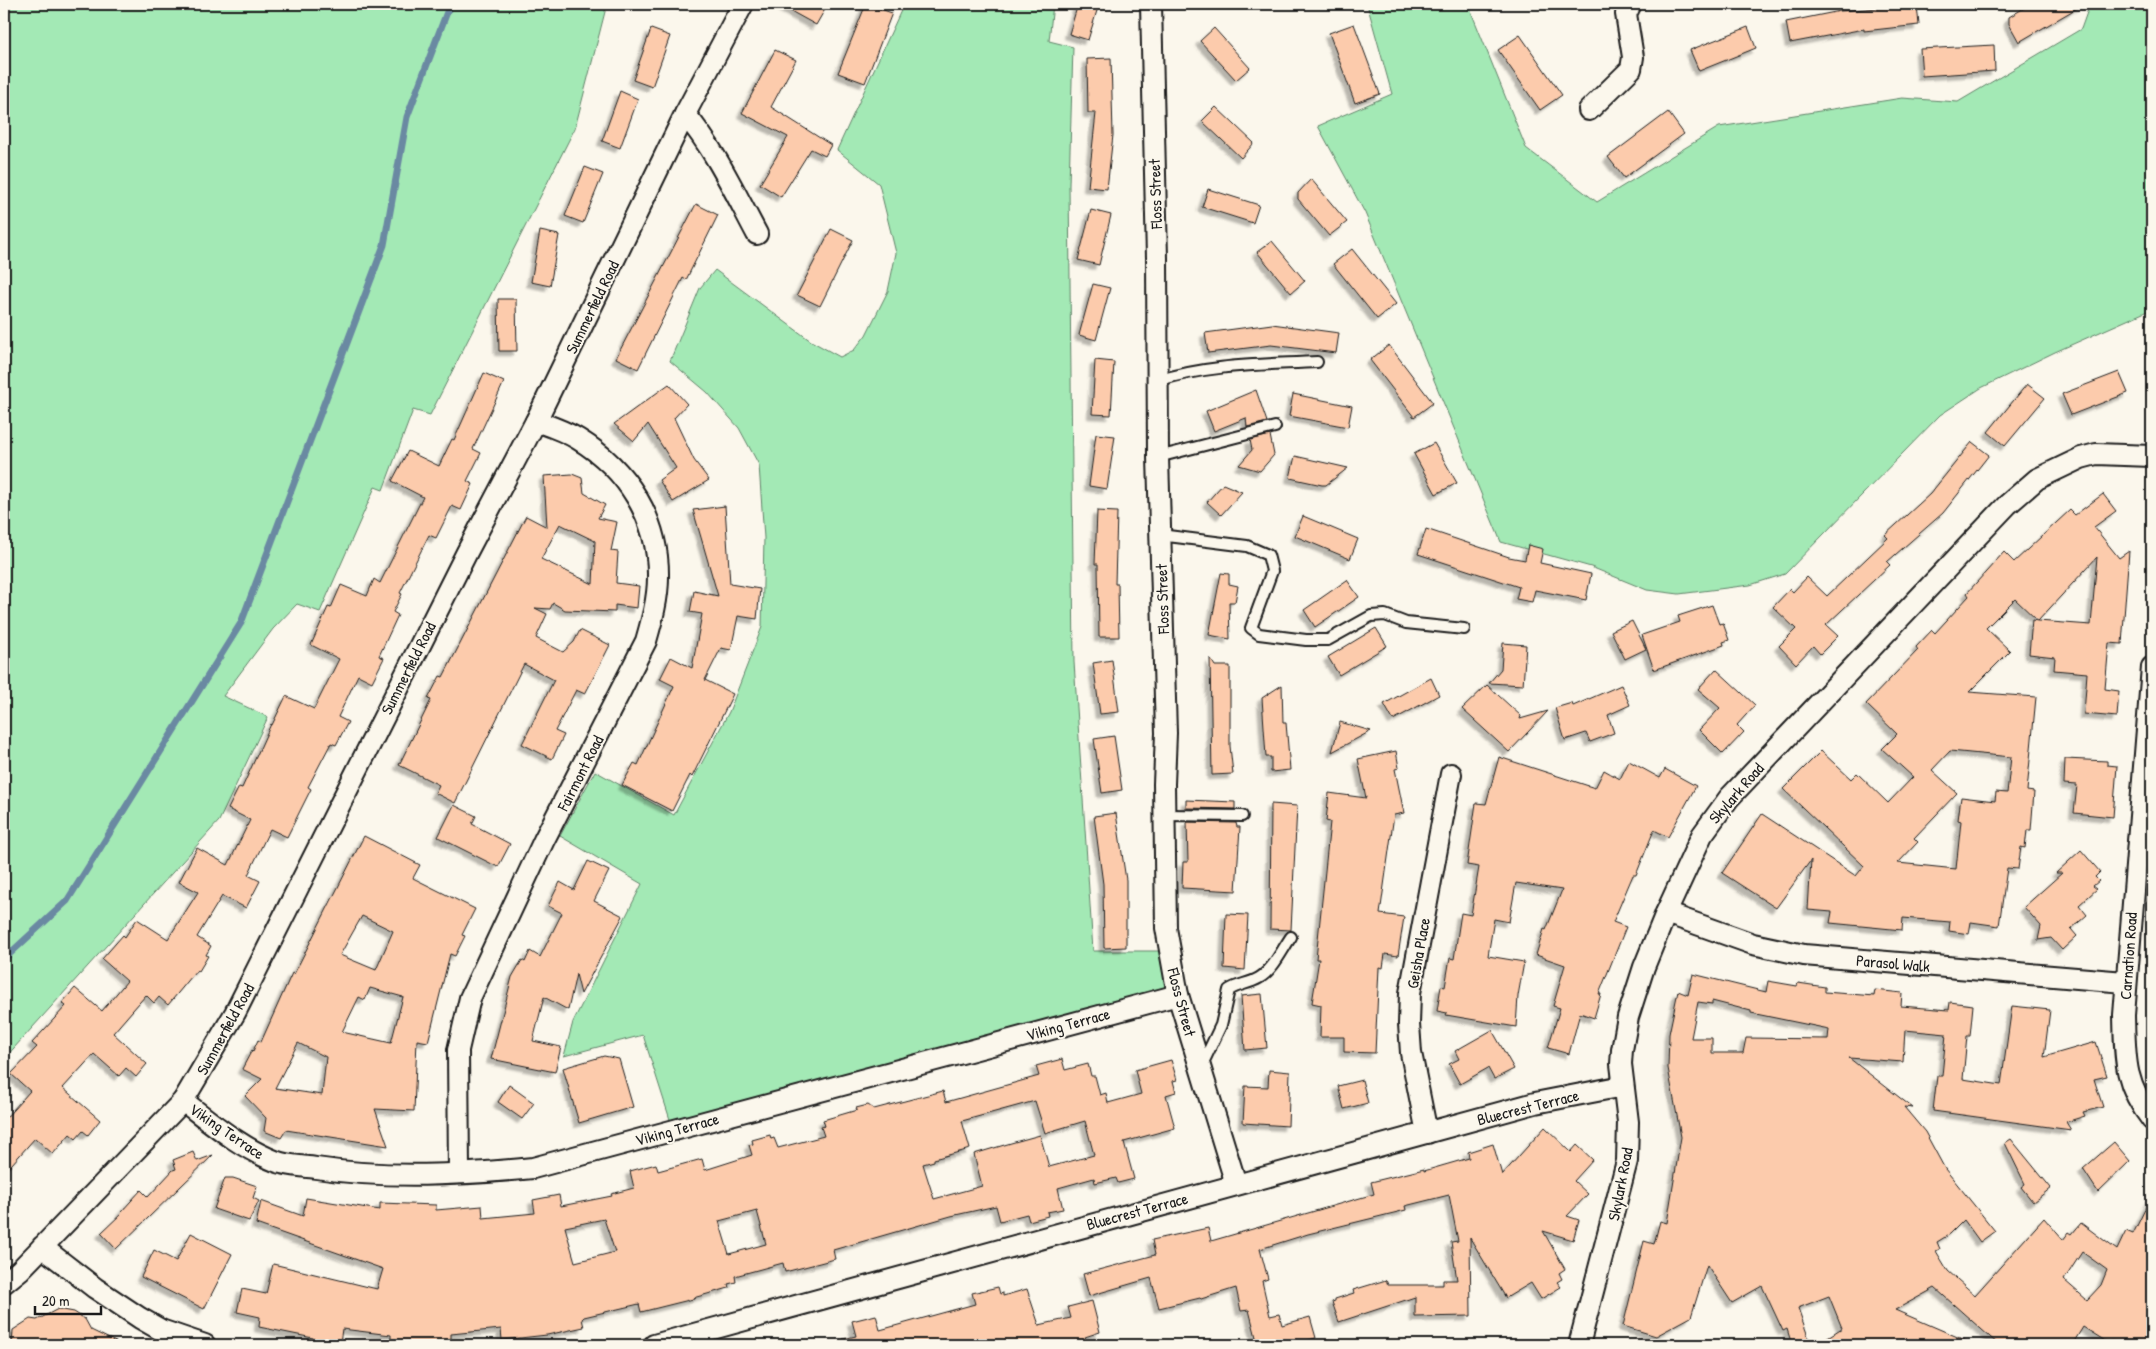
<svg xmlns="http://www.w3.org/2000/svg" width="2156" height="1349" viewBox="0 0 2156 1349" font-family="'Patrick Hand',sans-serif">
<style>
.green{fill:#a3e9b5;stroke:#608268}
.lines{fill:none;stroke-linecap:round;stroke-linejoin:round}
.stream{stroke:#6b89a2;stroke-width:7}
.building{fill:#fccbac;stroke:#1c1c1c;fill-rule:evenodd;filter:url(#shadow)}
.lane-casing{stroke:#1c1c1c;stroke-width:14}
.street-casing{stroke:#1c1c1c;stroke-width:24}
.lane{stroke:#fbf7ec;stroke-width:10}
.street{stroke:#fbf7ec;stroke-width:20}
.labels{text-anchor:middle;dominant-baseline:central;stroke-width:4;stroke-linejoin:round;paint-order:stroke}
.street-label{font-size:16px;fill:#1c1c1c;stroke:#fbf7ec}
</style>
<defs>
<filter id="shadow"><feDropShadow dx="-4.5" dy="4.5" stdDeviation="1" flood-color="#0004"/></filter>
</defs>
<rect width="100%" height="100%" fill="#fbf7ec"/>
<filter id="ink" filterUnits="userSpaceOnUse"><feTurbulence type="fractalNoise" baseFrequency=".02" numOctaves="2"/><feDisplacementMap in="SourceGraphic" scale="10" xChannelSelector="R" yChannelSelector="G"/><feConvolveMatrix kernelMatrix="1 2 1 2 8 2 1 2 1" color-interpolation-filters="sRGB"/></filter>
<g filter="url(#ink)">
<g class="green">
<path d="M4,4H607L575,128L430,415L413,410L383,490L375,487L320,612L297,604L273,629L223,696L268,717L219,821L4,1059Z"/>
<path d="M904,4H1053L1049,41L1073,47L1069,185L1074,662L1093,951H1167L1177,994L673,1129L643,1035L564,1056L573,1022L642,884L560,836L595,771L674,815L729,712L762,627L764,538L759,465L739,428L707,392L670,361L700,288L715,270L811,341L840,357L854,350L866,335L888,291L896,253L879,184L837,150Z"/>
<path d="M1367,4H1468L1526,148L1597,202L1719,127L1902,98L1958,102L2081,29L2090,4H2152V309L2055,352L1981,388L1940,415L1785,574L1750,585L1679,594L1647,590L1591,567L1501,542L1365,213L1318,126L1392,94Z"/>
</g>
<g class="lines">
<path class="stream" d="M4,959L67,901L241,623L384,245L407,117L450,4"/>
</g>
<g class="building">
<path d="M778,4H828L816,25Z"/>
<path d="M866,4L892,13L865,83L838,73Z"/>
<path d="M1078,4H1099L1088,40L1069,34Z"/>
<path d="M2031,4H2084L2019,42L2009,24V17Z"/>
<path d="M1917,5L1919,25L1864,31V29L1790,43L1786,22L1840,11Z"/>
<path d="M1354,24L1380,94L1355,103L1329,33Z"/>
<path d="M1748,27L1756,48L1699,71L1690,50Z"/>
<path d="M1214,28L1250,68L1236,80L1200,41Z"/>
<path d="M651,29L670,36L652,87L633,80Z"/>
<path d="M1520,35L1562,95L1540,110L1498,50Z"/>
<path d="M1994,45L1995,71L1922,76L1920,49Z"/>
<path d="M775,50L796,60L771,107L831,145L825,156L811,149L781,197L760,184L788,137L742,113Z"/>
<path d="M1111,58L1113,135L1107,189L1088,187L1096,113H1088L1087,59Z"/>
<path d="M620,91L638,99L620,148L602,141Z"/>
<path d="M1216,107L1254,143L1241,158L1202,121Z"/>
<path d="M1668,112L1684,134L1624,178L1608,157Z"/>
<path d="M585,167L603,174L583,223L565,216Z"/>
<path d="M1311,179L1347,222L1329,236L1298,199V193Z"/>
<path d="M1208,189L1259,205L1253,223L1202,207Z"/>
<path d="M696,204L718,215L686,280L683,278L638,369L616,358Z"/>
<path d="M1091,210L1111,215L1099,265L1078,260Z"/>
<path d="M831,229L853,240L820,306L797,295Z"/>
<path d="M540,231L559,235L550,286L531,282Z"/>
<path d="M1272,241L1305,281L1291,293L1257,252Z"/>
<path d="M1352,249L1396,304L1377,319L1333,264Z"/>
<path d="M1093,284L1110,288L1096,340L1079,335Z"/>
<path d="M498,299H516L517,351H499Z"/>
<path d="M1272,324L1339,333L1336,353L1271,345L1208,353L1205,333Z"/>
<path d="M1389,345L1433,403L1414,417L1370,360Z"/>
<path d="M1095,360L1114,362L1111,415L1092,414Z"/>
<path d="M2119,372L2128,393L2071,415L2062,394Z"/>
<path d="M484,373L504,382L473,449L481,453L467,481L473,484L461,510L452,506L436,538L429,535L400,593L402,594L393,612L398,615L379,656L384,658L372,682L358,675L338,717L348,722L336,745L331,743L308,787L311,789L287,837L270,829L248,875L260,881L246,908L222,896L197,937L211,946L206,955L208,956L199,971L197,970L168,1005L159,997L154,1003L146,995L113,1033L147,1064L136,1077L126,1068L119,1076L94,1054L63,1088L100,1120L88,1135L83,1131L76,1139L70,1134L53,1154L35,1138L4,1173V1120L30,1091L11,1074L37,1047L32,1043L66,1006L62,1003L75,988L102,1011L127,981L102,959L123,935L125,937L137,919L168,939L198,892L179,882L197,848L228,865L250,820L228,809L239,787L242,788L271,724L272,725L286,696L314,709L339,659L311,645L328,607L331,608L341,585L367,596L374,579L380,583L423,497L392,481L408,451L439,466L452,439L454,440Z"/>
<path d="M669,384L687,404L674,418L694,460L709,480L673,502L659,480L676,468L648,424L634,441L614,424Z"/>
<path d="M2027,384L2045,398L2005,446L1988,432Z"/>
<path d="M1256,390L1267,422L1247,427L1246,418L1214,431L1206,411Z"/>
<path d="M1293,394L1352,406L1348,427L1289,416Z"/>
<path d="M1096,434L1115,436L1107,489L1089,486Z"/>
<path d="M1270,435L1274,455L1260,471L1239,465L1252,450L1250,440Z"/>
<path d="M1972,442L1989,455L1943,513L1887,562L1890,565L1826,625L1838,636L1820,654L1813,646L1796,664L1779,646L1796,629L1773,607L1790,589L1793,592L1807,577L1827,596L1888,538L1885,535L1930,494Z"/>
<path d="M1434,443L1457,483L1436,494L1414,454Z"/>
<path d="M1295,456L1348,468L1326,485H1322L1290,478Z"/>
<path d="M572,474L582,478L584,493L605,505L598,518L617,522L611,551L618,552L616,583L639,586L637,608L615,605V612L565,610L553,603L550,609L535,608L547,614L536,638L563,652L574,642L580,630L610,645L585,694L576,690L555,731L564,735L552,759L522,744L554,680L524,664L455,803L435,793L439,785L399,765L431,700L428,699L440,676L443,677L526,516L547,527L544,476ZM560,524L595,541L593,584L541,559Z"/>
<path d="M1223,484L1242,492L1221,515L1207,502Z"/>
<path d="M2103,494L2116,511L2094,527L2119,558L2129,551L2122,644L2109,643L2105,689L2119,691L2117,717L2084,714L2087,673L2054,670L2055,657L2029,654L2032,620L2038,621L2015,599L1986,628L2010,651L1969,692L2036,697L2027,791L2034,792L2031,830H2027L2025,848L2021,847L2018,869L2007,868L1999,926L1971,922L1969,934L1949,931L1950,922L1903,918L1902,930L1830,923L1832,912L1808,910L1811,860L1776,908L1722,873L1762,814L1856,876L1864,866L1783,789L1821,751L1851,779L1857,773L1888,803L1913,777L1882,749L1897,734L1866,704L1918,650L1916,647L1932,630L1935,633L1969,596L1967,593L2004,552L2014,562L2070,510L2075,515ZM2097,557L2091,625L2038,621ZM1950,751L2011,757L2007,793L1996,792L1995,801L1961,797L1958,820L1961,821L1956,869L1898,863L1918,842L1914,838L1957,793L1932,770Z"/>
<path d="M725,506L730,584L760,589L757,619L738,616L731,650L721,648L705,680L733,694L692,777L690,775L672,811L622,785L634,763L638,765L674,686L660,679L671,657L692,668L702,614L690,612L694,591L718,596L693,510Z"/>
<path d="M1097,511L1117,512L1115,584H1118L1119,637H1099L1098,564H1095Z"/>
<path d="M1303,516L1358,539L1350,559L1295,536Z"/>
<path d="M1426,529L1509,557L1525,560L1528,545L1543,549L1540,563L1591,574L1586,600L1535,590L1532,602L1516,599L1519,587L1418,554Z"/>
<path d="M1221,573L1229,574V584L1238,586L1235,602H1229L1230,639L1209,635Z"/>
<path d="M1347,580L1359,597L1315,627L1304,610Z"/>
<path d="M1712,605L1719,624L1723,623L1729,640L1723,642L1724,645L1654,670L1642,635L1680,622L1678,616Z"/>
<path d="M1632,621L1646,649L1625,659L1611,631Z"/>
<path d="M1376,628L1387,646L1339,675L1328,657Z"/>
<path d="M1503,643L1526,645L1523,685L1489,683L1501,669Z"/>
<path d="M1210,658L1215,666H1230V746L1233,774L1212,775Z"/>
<path d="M1112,660L1119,712L1100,714L1093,663Z"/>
<path d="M1716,669L1755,705L1737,725L1744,732L1723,754L1699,730L1720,708L1698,689Z"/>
<path d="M1431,678L1439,695L1393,720L1384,704Z"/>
<path d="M1282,685L1283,723H1286L1290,770L1271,772V757H1266L1262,698Z"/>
<path d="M1487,685L1521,716L1520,719L1548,711L1509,752L1462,709Z"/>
<path d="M1621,685L1630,705L1608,715L1614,733L1590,742L1586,733L1565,740L1555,708L1572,703L1573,706Z"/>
<path d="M1340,722L1371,731L1332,752Z"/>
<path d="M1114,736L1122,790L1102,793L1094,739Z"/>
<path d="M1396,751L1399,768L1395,769L1404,813L1394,815L1380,914L1404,917L1398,956L1385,954L1383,968L1379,967L1375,1053L1344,1052V1037H1320L1321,1005L1312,1003L1319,959H1316L1330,822L1326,821L1329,793L1366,798L1358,759Z"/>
<path d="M1499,757L1595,788L1604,770L1620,779L1629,761L1660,778L1665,769L1696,786L1668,837L1654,830L1636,875H1633L1613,922L1626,927L1599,994H1601L1594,1018L1580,1013L1569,1054L1548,1048L1560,1008L1553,1006L1565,965L1536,955L1544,929L1546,930L1562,890L1516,883L1509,922L1494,919L1488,956L1524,962L1518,996L1516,1027L1446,1015L1447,1013L1437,1011L1441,986L1445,987L1450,958L1454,959L1461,913L1471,915L1479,867L1467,865L1476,803L1486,804Z"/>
<path d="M2065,759L2107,761V765L2117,766L2113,817L2074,813L2077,785L2064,784Z"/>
<path d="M1186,800L1235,802V809L1186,808Z"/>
<path d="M1271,804L1297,806L1291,930L1270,929Z"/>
<path d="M454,805L476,816L472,824L510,844L498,867L438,837Z"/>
<path d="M1116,813L1126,880V947L1104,948L1103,884L1094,816Z"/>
<path d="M1187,822L1236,823L1237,827H1240L1236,891L1182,888L1183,862H1188Z"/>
<path d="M364,836L420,865L413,878L475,909L462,935L465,936L455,956L450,954L428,1042L417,1040L414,1111L375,1109L388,1146L286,1130L281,1138L264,1131L266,1118L245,1096L262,1079L242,1069L252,1050L253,1051L258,1040L261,1042L292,973L294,974ZM362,916L393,931L376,970L340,955ZM370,988L403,997L391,1043L342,1032L359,997L365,1000ZM298,1043L326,1057L322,1095L275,1088Z"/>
<path d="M2081,850L2100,872L2095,877L2099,881L2093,886L2097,889L2079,905L2087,915L2071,929L2077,936L2062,950L2051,938L2038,940L2041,926L2024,907L2062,873H2056Z"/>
<path d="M588,861L609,871L594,901L623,916L581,994L576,974L568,1010L544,997L533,1041L561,1047L555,1072L491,1059L512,977L522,960L525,962L530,951L540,957L562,913L548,906L560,882L574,890Z"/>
<path d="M1226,914L1248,915L1245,970L1224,968Z"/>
<path d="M1693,974L1766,992L1768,981L1797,986L1798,983L1825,987V992L1874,996L1875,990L1902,993L1901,1006L1949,1010L1950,1002L1973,1005L1970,1036H1967L1963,1079L2001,1085L2012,1006L2050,1010L2044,1057L2096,1042L2107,1076L2094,1079L2103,1107L2083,1112L2085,1116L2066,1122L2071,1130L1933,1111L1937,1076H1942L1946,1034L1905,1030L1903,1062L1849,1058L1913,1108L1904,1107L1925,1132L1945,1169L1995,1231L1980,1242L1964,1220L1950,1234L1937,1242L1940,1249L1936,1251L1948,1271L1975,1295L2044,1218L2063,1240L2069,1232L2072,1234L2081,1223L2117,1250L2126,1231L2133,1234L2152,1195V1345L2111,1341L2110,1344L2083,1327L2072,1345H1999L1935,1288L1895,1310L1976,1345H1815L1842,1328L1829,1296L1798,1308L1810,1342L1792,1345L1787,1329L1783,1331L1762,1286L1732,1303L1707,1265L1691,1317L1656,1336L1623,1326L1644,1241L1654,1244L1660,1221L1667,1223L1681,1137L1668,1068L1669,1034L1678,991L1688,995ZM1712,1001L1751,1011V1013L1829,1029L1828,1039L1746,1038L1743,1053H1712V1038H1691L1698,1002L1712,1004ZM2082,1252L2107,1270L2101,1285L2087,1300L2064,1280Z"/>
<path d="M1262,994L1267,1048L1245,1050L1241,996Z"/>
<path d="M1492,1030L1514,1069L1494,1079L1488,1068L1460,1084L1449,1064L1459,1059L1455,1051Z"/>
<path d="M604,1056L619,1059L633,1107L579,1123L563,1068Z"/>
<path d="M1062,1059L1065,1070L1088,1064L1091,1076H1095L1100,1095L1106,1093L1108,1103L1141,1094L1135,1070L1171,1060L1177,1080L1173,1081L1176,1092L1166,1095L1175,1128L1124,1142L1134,1179L1118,1183L1116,1178L1095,1183L1094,1178L1058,1188L1063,1209L1047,1212L1048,1216L1029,1221L1027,1214L1000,1221L996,1206L951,1216L833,1250L835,1259L785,1272L783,1263L735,1276L736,1282L728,1284L729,1288L693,1298V1299L641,1312L639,1304L584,1317L582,1319L584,1327L547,1335L502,1340L501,1329L451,1334V1345H391V1335L342,1329L340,1343L313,1340V1338L259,1327L260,1317L237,1312L242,1289L266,1294L273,1264L377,1289L383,1269L256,1224L261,1201L303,1216L306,1198L380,1210V1203L436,1205V1210L482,1206L483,1218L535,1213L533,1200L559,1195L561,1206L612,1196L611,1194L634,1188L630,1171L656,1164L658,1171L702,1159L705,1170L752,1155L749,1145L753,1144L752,1140L770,1135L771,1139L774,1138L778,1148L824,1136L821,1127L825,1126L823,1120L857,1110L856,1108L868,1105L874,1109L943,1091L946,1102L1039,1076L1036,1066ZM1035,1101L1045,1133L1085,1121L1094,1155L1049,1167L1040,1135L1011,1143L974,1154L982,1186L934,1199L923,1164L934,1161V1159L970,1149L962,1121ZM757,1211L766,1244L729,1254L719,1221ZM604,1219L615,1252L575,1262L565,1227Z"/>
<path d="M1269,1070L1290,1072L1288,1126L1243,1123L1245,1086L1268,1087Z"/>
<path d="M1362,1080L1368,1103L1344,1109L1338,1086Z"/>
<path d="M509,1085L534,1103L522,1119L498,1102Z"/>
<path d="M1545,1127L1571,1152L1577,1145L1593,1160L1574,1181L1588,1194L1567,1216L1579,1220L1573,1240L1543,1231L1565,1269L1559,1273L1562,1279L1557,1282L1561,1287L1541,1299L1531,1283L1506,1298L1470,1238L1471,1316L1415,1317V1297L1339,1322L1332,1302L1335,1301V1299L1354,1293L1353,1290L1386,1280L1388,1285H1443V1280H1457L1451,1242L1458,1241L1449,1195L1405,1206L1406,1210L1308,1234L1260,1249L1268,1279L1262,1281L1270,1316L1279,1314L1282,1325L1310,1317L1316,1338L1289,1345H1258L1249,1310L1241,1311L1236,1288L1201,1299L1200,1298L1159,1308L1151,1278L1089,1296L1083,1274L1155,1255L1152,1240L1208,1228L1211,1241L1374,1194L1371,1182L1424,1169V1171L1469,1158L1468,1152L1493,1144L1502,1175Z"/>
<path d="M2011,1139L2051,1188L2033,1202L2021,1187L2025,1184L2005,1143Z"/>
<path d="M2114,1142L2130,1161L2098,1192L2083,1169Z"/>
<path d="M193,1152L197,1161L213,1155L116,1249L101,1233L122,1213L121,1212L141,1190L148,1197L173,1170L176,1169L173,1160Z"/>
<path d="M225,1178H233L257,1186L253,1198L259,1201L249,1221L214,1209Z"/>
<path d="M191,1233L232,1254L204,1309L141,1277L154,1250L176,1261Z"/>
<path d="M998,1287L1000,1294L1003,1293V1296L1027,1289L1039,1325L1071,1318L1068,1307L1092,1301L1100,1332L1085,1337L1088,1345H844L843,1339L856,1336L852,1321L876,1315L880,1330L975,1304L972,1293Z"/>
<path d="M58,1309L74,1312L85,1319L91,1330L122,1345H12L13,1330L30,1319L37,1320Z"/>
</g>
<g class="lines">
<defs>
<g id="lane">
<path d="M1157,381C1209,364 1263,365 1317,362"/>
<path d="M1158,457L1275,427"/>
<path d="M1160,535L1247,546L1268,555L1272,571L1251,628L1259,634L1306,640H1328L1371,616L1385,615L1406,623L1464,629"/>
<path d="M1165,815L1242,816"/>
<path d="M1201,1067L1221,1025L1229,990C1238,984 1249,984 1259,978C1273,970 1282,950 1291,937"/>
</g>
<g id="street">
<path d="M1151,4L1157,258L1158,457L1166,733L1164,784L1166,928L1178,995L1236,1184"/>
<path d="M1589,110L1631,69L1633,57L1626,14L1631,4"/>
<path d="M685,114C716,151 735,193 757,234"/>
<path d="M2152,667L2124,1015C2125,1059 2124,1084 2152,1120"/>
<path d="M1666,913L1753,944L1804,955L2125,982"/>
<path d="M183,1101C212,1123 241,1148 275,1161C287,1166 303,1166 316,1168C388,1179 461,1175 533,1168L1178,995"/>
<path d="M1427,1133L1411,1053L1409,1024L1410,993L1451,774"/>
<path d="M459,1172L458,1050L470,998L544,840L646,641C652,620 658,599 658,577C659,519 627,469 578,439C565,431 550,426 536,421"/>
<path d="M42,1247L95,1288L140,1318L161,1330L205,1345"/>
<path d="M4,1283L20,1270L183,1101L235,1013L467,552L536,421L685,114L743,4"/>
<path d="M654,1345L1535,1103L1623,1086"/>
<path d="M1579,1345L1627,1161L1628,1122L1621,1064L1622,1050L1628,1017L1644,967L1666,913L1702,835L1729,798L2007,505L2037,479L2081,458L2096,454L2152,456"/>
</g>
</defs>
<use href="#lane" class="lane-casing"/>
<use href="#street" class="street-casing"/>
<use href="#lane" class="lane"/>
<use href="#street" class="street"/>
</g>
</g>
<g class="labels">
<g class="street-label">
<text transform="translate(1155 194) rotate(-92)">Floss Street</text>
<text transform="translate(592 307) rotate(-64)">Summerfield Road</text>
<text transform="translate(1162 599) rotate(-92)">Floss Street</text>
<text transform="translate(408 668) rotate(-63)">Summerfield Road</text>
<text transform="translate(580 773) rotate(-63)">Fairmont Road</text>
<text transform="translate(1736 793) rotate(-49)">Skylark Road</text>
<text transform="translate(1418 953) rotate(-80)">Geisha Place</text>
<text transform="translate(2128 956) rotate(-86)">Carnation Road</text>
<text transform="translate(1893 963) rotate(5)">Parasol Walk</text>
<text transform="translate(1182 1002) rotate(75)">Floss Street</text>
<text transform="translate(1068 1024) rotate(-15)">Viking Terrace</text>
<text transform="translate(225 1029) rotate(-61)">Summerfield Road</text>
<text transform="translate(1528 1107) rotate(-14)">Bluecrest Terrace</text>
<text transform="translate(677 1129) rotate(-15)">Viking Terrace</text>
<text transform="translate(227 1131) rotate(34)">Viking Terrace</text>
<text transform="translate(1620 1184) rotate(-79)">Skylark Road</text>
<text transform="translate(1137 1211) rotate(-15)">Bluecrest Terrace</text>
</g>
</g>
<rect width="2156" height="1349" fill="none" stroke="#fbf7ec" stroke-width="20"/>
<rect x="10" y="10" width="2136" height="1329" fill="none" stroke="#1c1c1c" stroke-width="2" filter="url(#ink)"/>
<path d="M35 1306v8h66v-8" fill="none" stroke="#1c1c1c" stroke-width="2.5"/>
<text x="42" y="1306" font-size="15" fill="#1c1c1c" stroke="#fbf7ec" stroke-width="4" paint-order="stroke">20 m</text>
</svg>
